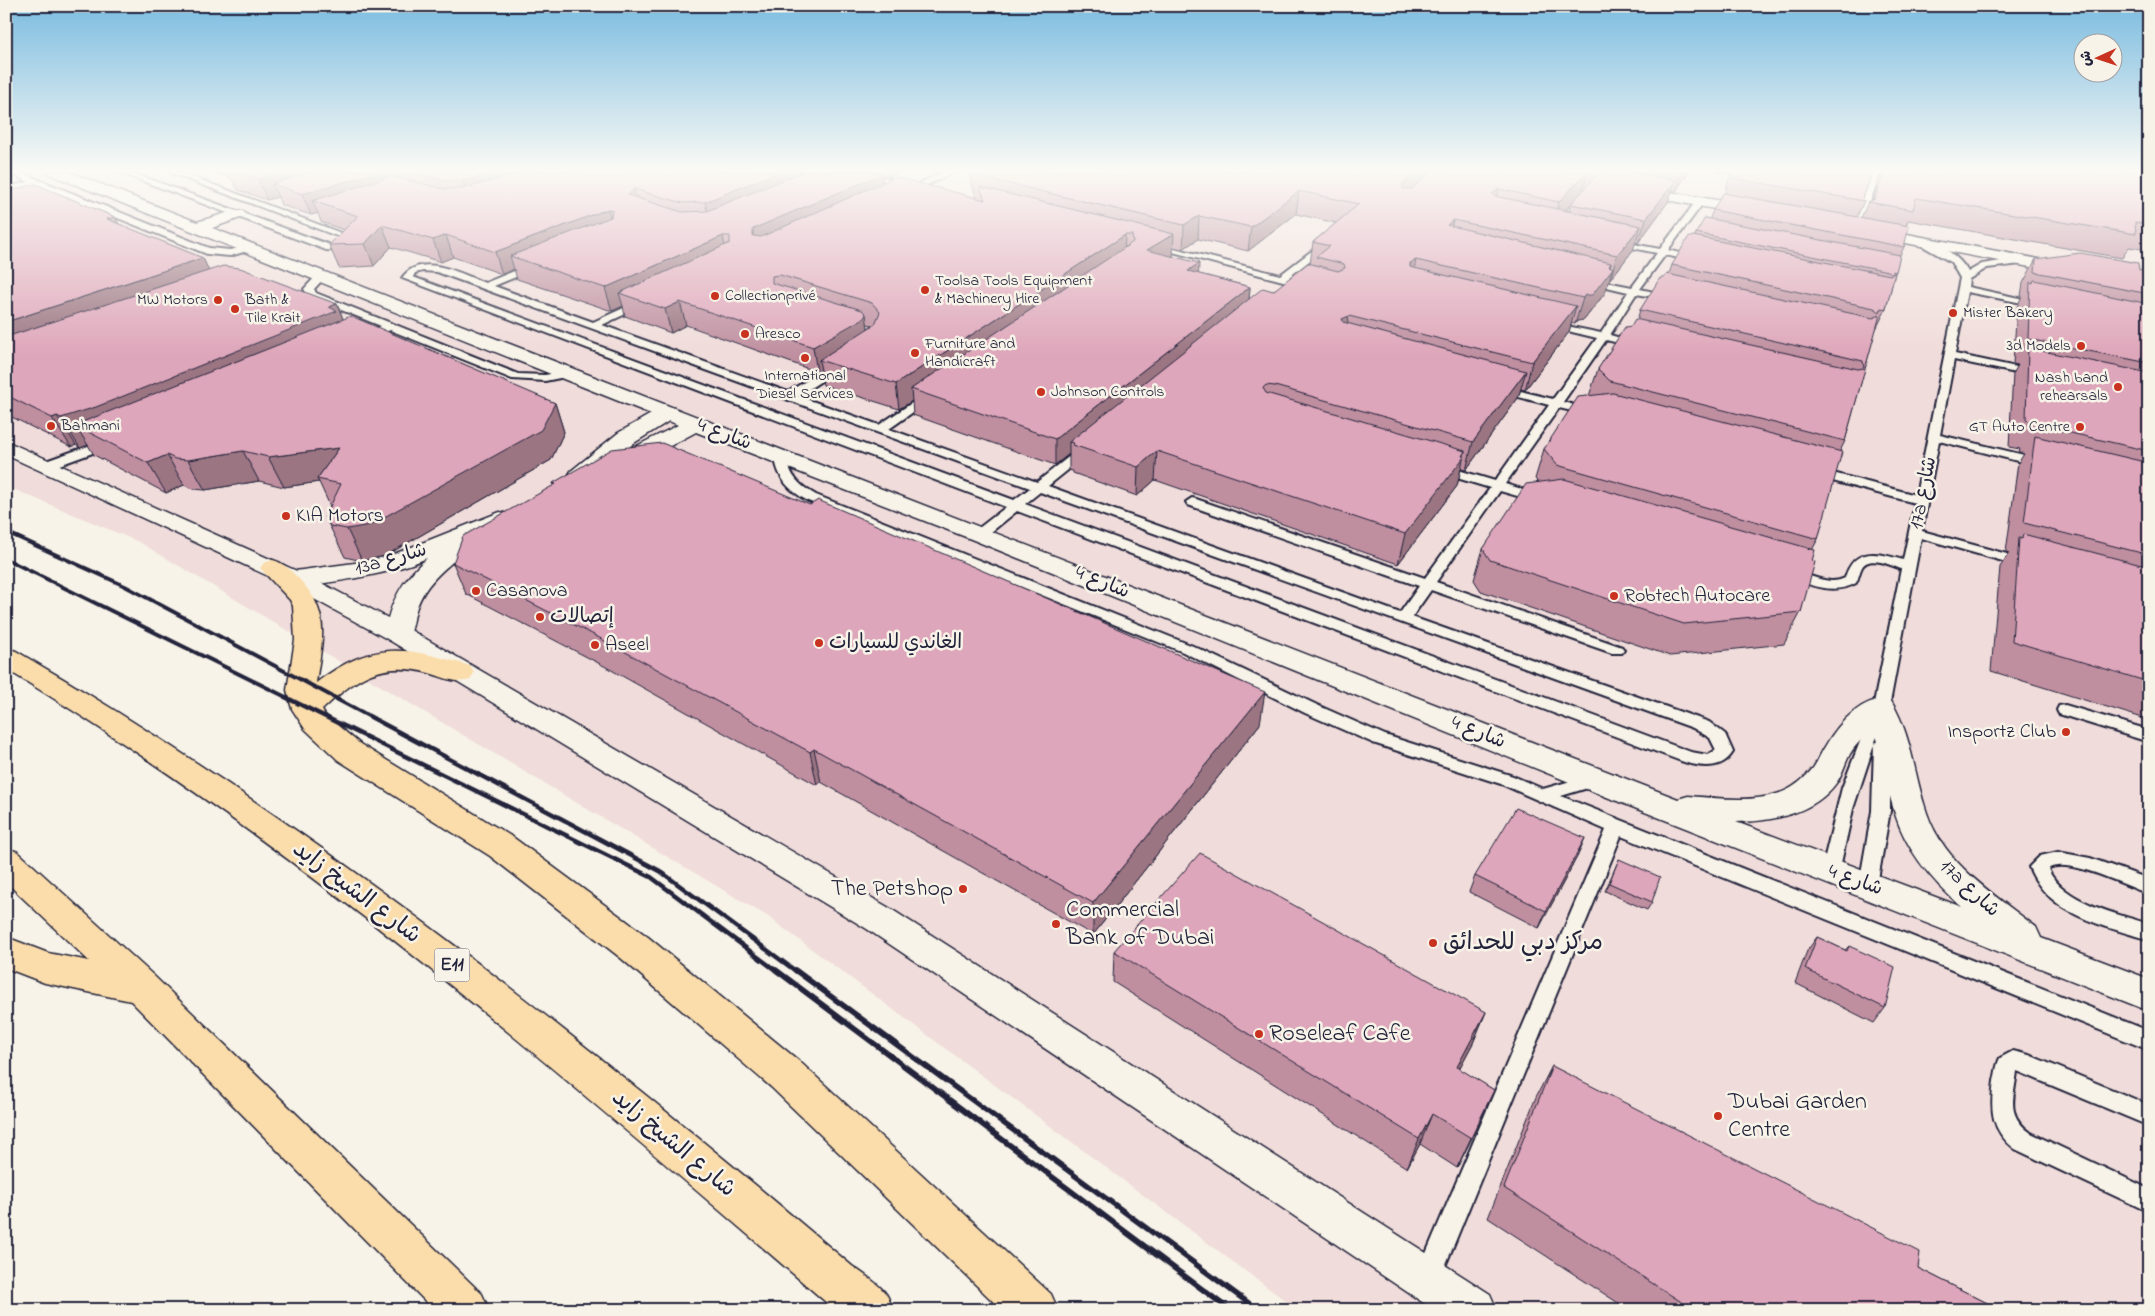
<svg xmlns="http://www.w3.org/2000/svg" width="2155" height="1316" viewBox="0 0 2155 1316" font-family="'Indie Flower','Playpen Sans Arabic',sans-serif">
<style>
.built{fill:#f0dcda}
.lines{fill:none;stroke-linecap:round;stroke-linejoin:round}
.lane-casing{stroke:#22223b;stroke-width:4}
.street-casing{stroke:#22223b;stroke-width:3}
.secondary-casing{stroke:#22223b;stroke-width:3}
.highway-casing{stroke:#22223b;stroke-width:3}
.lane{fill:#f7f3e8;fill-rule:evenodd}
.street{fill:#f7f3e8;fill-rule:evenodd}
.secondary{fill:#f7f3e8;fill-rule:evenodd}
.highway{fill:#fbddab;fill-rule:evenodd}
.rail-far2{stroke:#22223b;stroke-width:4}
.rail-far1{stroke:#22223b;stroke-width:4.5}
.rail{stroke:#22223b;stroke-width:5.5}
.wall{fill:#bf8fa0;stroke:#22223b;fill-rule:evenodd}
.shaded-wall{fill:#9b7482;stroke:#22223b}
.building{fill:#dea6ba;stroke:#22223b}
.poi-dot{fill:#c8321e;stroke:#f7f3e8;stroke-width:2}
.labels{text-anchor:middle;dominant-baseline:central;stroke-width:5;stroke-linejoin:round;paint-order:stroke}
.far-poi-label{font-size:16px;fill:#22223b;stroke:#f7f3e8;text-anchor:start}
.shield{fill:#f7f3e8;stroke:#62616f;stroke-width:1}
.shield-label{font-size:19px;font-weight:bold;fill:#22223b}
.street-label{font-size:20px;fill:#22223b;stroke:#f7f3e8}
.poi-label{font-size:20px;fill:#22223b;stroke:#f7f3e8;text-anchor:start}
.near-poi-label{font-size:24px;fill:#22223b;stroke:#f7f3e8;text-anchor:start}
.near-street-label{font-size:24px;fill:#22223b;stroke:#f7f3e8}
</style>
<rect width="100%" height="100%" fill="#f7f3e8"/>
<filter id="ink" filterUnits="userSpaceOnUse"><feTurbulence type="fractalNoise" baseFrequency=".02" numOctaves="2"/><feDisplacementMap in="SourceGraphic" scale="10" xChannelSelector="R" yChannelSelector="G"/><feConvolveMatrix kernelMatrix="1 2 1 2 8 2 1 2 1" color-interpolation-filters="sRGB"/></filter>
<g filter="url(#ink)">
<path class="built" d="M6,171H2149V1310H1298L767,916L139,542L6,486Z"/>
<g class="lines">
<defs>
<g id="lane">
<path d="M6,171H17L209,248L230,250L250,246L254,249L230,256L207,254L36,185L6,192V187L29,182Z"/>
<path d="M116,171H127L330,245H342L350,241L166,171H177L362,241L343,251L326,250Z"/>
<path d="M845,171H859L912,185L908,187Z"/>
<path d="M945,171H956L919,189L912,187Z"/>
<path d="M1720,171H1739L1753,175L1749,177Z"/>
<path d="M1873,171H1881L1863,221L1856,223L1855,221Z"/>
<path d="M1697,200L1704,202L1668,250L1702,259L1697,262L1665,255L1640,289L1672,296V300L1636,294L1610,335L1641,344L1636,347L1606,340L1563,402L1593,410V414L1589,415L1559,408L1505,484L1542,495L1544,498L1538,502L1500,491L1436,582L1622,647L1624,650L1622,653H1612L1431,590L1412,617L1709,722L1725,734L1733,752C1722,771 1699,767 1681,761L1017,511L985,537H975L973,534L975,531L1006,507L402,278C421,251 461,274 485,283L534,263L539,266L537,268L494,286L593,322L639,301H645V305L602,325L788,392L835,363H843V367L798,396L879,425L925,394H933V398L889,429L1037,482L1081,447H1089V453L1048,486L1400,613L1419,586L1188,505L1186,502L1192,498L1196,499L1425,578L1490,488L1437,472L1435,469L1437,466H1445L1495,481L1549,405L1496,391V387L1500,386L1553,399L1597,338L1547,326V322L1601,333L1628,292L1586,282V278L1632,287L1657,253L1612,244V240L1660,249ZM423,271L437,272L1030,488L1014,500L413,277L415,273ZM1040,492L1693,728L1710,738L1716,750L1708,755L1691,752L1025,504Z"/>
<path d="M1326,240L1330,243L1329,245L1289,277L1309,282V286L1306,287L1150,246L1154,243L1280,275Z"/>
<path d="M1919,240C1935,238 1961,258 1968,272L1982,264L2021,258L2026,261L2021,264L1987,268L1969,279L1968,287L2042,303V307L1967,292L1955,354L2035,371L2040,374L2035,377L1954,360L1940,435L2045,460L2047,463L2041,467L1939,441L1922,531L2029,560L2031,563L2024,567L1921,538L1889,708L1874,744L1882,739L1888,741L1890,745V811L1877,885L1874,890L1868,892L1862,890L1859,885L1872,811L1874,745L1853,809L1839,872L1836,877L1830,879L1824,877L1821,872L1842,788L1873,708L1901,569C1891,565 1869,555 1862,567C1859,572 1859,578 1856,583C1833,596 1808,584 1785,576L1783,573L1790,569C1807,573 1828,587 1845,578C1854,546 1878,553 1903,560L1915,503L1810,475L1808,472L1814,468L1916,495L1960,278L1951,262L1919,244Z"/>
<path d="M317,275L325,277L314,289L316,293L518,374L545,375L566,371L571,374L570,376L545,381L512,379L390,330L367,340H359V336L381,326L309,297L304,289Z"/>
<path d="M108,439L114,443L112,446L51,468H43L41,465L43,462Z"/>
<path d="M781,454L787,458C790,477 800,486 816,495L1193,646L1317,705L1385,735L1513,776L1543,789L1595,774L1601,776L1603,780L1601,784L1561,796L2149,1031V1050L1621,836L1437,1286L1428,1289L1419,1286L1416,1277L1606,830L1501,784L1373,743L1305,713L1183,652L808,501C790,491 778,479 775,458Z"/>
<path d="M2065,705L2149,730V742L2059,714L2057,710L2059,706Z"/>
<path d="M2058,852L2090,858L2149,879V894C2128,887 2067,856 2048,869C2062,902 2118,914 2149,924V940C2103,925 2049,916 2029,867L2040,856Z"/>
<path d="M2013,1051L2029,1055L2149,1105V1126L2017,1071C2014,1099 2005,1114 2031,1133L2149,1189V1212L2015,1149C1991,1130 1990,1110 1994,1081C1996,1073 1996,1066 2000,1058Z"/>
</g>
<g id="street">
<path d="M47,171H67L197,222L233,211H243L246,214L243,217L212,228L1678,799L1688,796C1719,798 1758,804 1787,790C1797,785 1806,777 1813,768C1818,761 1821,752 1826,745C1838,724 1865,693 1891,701C1912,735 1914,776 1927,813C1944,864 1996,896 2036,927L2041,938L2149,979V1011L1584,788L971,539L696,432L635,465L627,467L619,465L616,460L619,455L678,425L669,421L634,443L587,481L579,483L571,481L568,476L571,471L618,433L651,414L49,174ZM1874,728C1883,757 1886,786 1895,814C1907,852 1933,882 1962,907L1736,822C1773,822 1815,813 1837,782C1843,773 1845,763 1850,754C1856,744 1865,736 1874,728Z"/>
<path d="M500,512L508,514L512,519L508,524L462,544L465,549L462,554C444,569 425,584 417,607C413,618 414,630 407,640L398,643L389,640L385,634C389,603 403,579 427,558C385,576 340,581 295,587L286,584L282,579L286,574L295,571L362,562L389,556Z"/>
</g>
<g id="secondary">
<path d="M1634,186L1752,206L1760,211L1752,216L1629,193L1627,190L1629,187Z"/>
<path d="M1870,227L2071,265L2077,266L2079,270L2077,274L2071,275L1864,235L1862,232Z"/>
<path d="M6,441L308,576L407,628L891,909L1490,1294L1497,1310H1434L867,929L389,640L290,586L6,455Z"/>
</g>
<g id="highway">
<path d="M273,560C284,563 290,570 298,578C332,612 322,640 316,683C372,640 406,646 470,666L474,673L470,680C455,684 443,677 429,673C380,660 356,678 322,710L325,715L360,744L514,838L648,937L799,1061L1051,1294L1058,1310H1002L771,1087L622,959L490,856L338,760L305,729L292,709L287,690L295,640L293,606L290,600L260,568L264,563Z"/>
<path d="M6,648L16,651C280,804 524,993 759,1188C790,1214 821,1240 852,1266C863,1274 879,1284 886,1294C889,1298 891,1305 893,1310H835C571,1082 306,850 6,669Z"/>
<path d="M6,848L18,852L154,976L482,1294L489,1310H434L131,1001L45,983L6,968V937L48,953L89,961L6,882Z"/>
</g>
</defs>
<use href="#lane" class="lane-casing"/>
<use href="#street" class="street-casing"/>
<use href="#secondary" class="secondary-casing"/>
<use href="#highway" class="highway-casing"/>
<use href="#lane" class="lane"/>
<use href="#street" class="street"/>
<use href="#secondary" class="secondary"/>
<use href="#highway" class="highway"/>
<g class="rail-far2">
<path d="M6,532L125,586L335,698"/>
<path d="M6,559L288,698"/>
</g>
<g class="rail-far1">
<path d="M285,697L651,877L778,972"/>
<path d="M333,697L660,871L797,972"/>
</g>
<g class="rail">
<path d="M776,970L1230,1310"/>
<path d="M795,970L1258,1310"/>
</g>
</g>
<g class="wall">
<path d="M212,171H902L889,177L882,175L883,183L977,198L967,171H1689L1676,191L1672,190L1668,202L1638,243L1635,242L1633,250L1610,280H1609L1605,293L1584,320L1577,321L1575,324L1571,323L1569,332L1525,390L1521,389L1518,398L1466,470L1461,469L1457,486L1398,564L1155,480L1137,496L1073,473V471L1069,470V454L1055,465L913,415L912,401L899,409L823,385L821,370L817,372L686,325L671,333L625,316L623,306L612,311L517,279L514,269L502,274L453,257L441,262L391,247L374,266L339,268L329,245L344,230L321,222L318,213L311,215L281,205L278,197L267,200L238,190L232,179ZM1570,205L1569,211L1566,210ZM1296,214L1336,223L1313,242L1310,264L1273,291L1249,300L1250,287L1199,274L1171,256H1173V247L1183,249L1198,239L1248,251ZM867,324L872,325L868,328Z"/>
<path d="M1732,171H1873L1863,198L1864,201L1857,217L1861,218L1868,202L1873,200L1882,171H2149V250L2129,247L2122,258L1908,220L1906,226L1904,247L1899,257L1886,309L1875,331L1845,441L1840,451L1818,539L1812,550V561L1801,612L1784,644L1670,656L1481,591L1474,580L1483,549L1538,482L1535,479L1544,449L1589,396L1598,369L1631,326L1637,320L1640,310L1664,278L1669,274L1672,265L1695,236L1696,233L1710,218L1713,210L1725,193L1727,188H1726Z"/>
<path d="M6,192L115,217L119,224L209,271L337,304L343,319L555,403L564,432L551,460L385,556L362,561L345,557L325,517L330,506L319,482L284,487L259,481L205,490L193,489L184,485L166,493L94,455L88,445L80,448L76,445L71,447L6,414Z"/>
<path d="M2036,259L2139,270L2149,272V720L1991,671L2000,567L2009,553L2006,552L2018,463L2024,454L2019,452L2020,449L2009,447L2013,374L2018,365L2013,364L2017,307L2022,296H2021L2023,283Z"/>
<path d="M553,483L1260,724L1093,935L821,782L817,785L606,667L466,594L453,563L554,486Z"/>
<path d="M1578,855L1539,928L1469,892L1475,876Z"/>
<path d="M1619,859L1652,902L1647,910L1605,891Z"/>
<path d="M1817,937L1845,950L1849,946L1885,1008L1874,1023L1795,983L1807,951Z"/>
<path d="M1114,951L1486,1012L1473,1043L1459,1069L1494,1090L1457,1168L1420,1144L1407,1168L1113,982Z"/>
<path d="M1552,1066L1918,1268L2001,1310H1629L1488,1218L1536,1097Z"/>
</g>
<g class="shaded-wall">
<path d="M285,171H359L272,184L278,197L267,200L258,179Z"/>
<path d="M383,171H391L398,189L312,201L318,213L311,215L302,194Z"/>
<path d="M501,171H559L470,202L463,181Z"/>
<path d="M781,171H833L710,223L705,202Z"/>
<path d="M860,171H875L876,176L882,174L884,194L757,251L753,236V229Z"/>
<path d="M889,171H902L889,177Z"/>
<path d="M1417,171H1438L1399,206L1403,183Z"/>
<path d="M1588,171L1583,192L1570,205L1552,225L1559,202Z"/>
<path d="M1685,171H1689L1676,191L1680,177Z"/>
<path d="M1676,180L1668,202L1638,243L1646,219Z"/>
<path d="M634,189L640,210L628,195Z"/>
<path d="M1499,189L1493,212L1492,194Z"/>
<path d="M1299,191L1296,214L1248,251L1251,227Z"/>
<path d="M608,209L614,230L510,256L514,269L502,274L495,252Z"/>
<path d="M1199,216L1198,239L1183,249L1184,225Z"/>
<path d="M115,217L128,242L107,219Z"/>
<path d="M1453,220L1448,244L1447,225Z"/>
<path d="M382,225L391,247L374,266L365,244Z"/>
<path d="M1641,226L1633,250L1610,280L1617,255Z"/>
<path d="M1174,234L1173,256L1146,273L1147,250Z"/>
<path d="M446,235L453,257L441,262L433,240Z"/>
<path d="M1125,235L1124,257L911,389L912,401L899,409L896,384Z"/>
<path d="M723,236L727,258L619,293L623,306L612,311L605,288Z"/>
<path d="M203,258L215,284L6,355V322Z"/>
<path d="M1416,260L1411,285L1410,263Z"/>
<path d="M1199,263L1198,286L1188,271Z"/>
<path d="M1611,263L1608,275L1613,268L1605,293L1584,320L1577,321L1575,324L1583,298Z"/>
<path d="M1250,287L1248,310L1069,442V454L1055,465V439Z"/>
<path d="M680,302L686,325L671,333L665,309Z"/>
<path d="M337,304L348,331L75,425L88,445L80,448L61,418Z"/>
<path d="M1576,306L1569,332L1525,390L1532,362Z"/>
<path d="M866,314L869,337L819,360L821,370L817,372L813,347Z"/>
<path d="M1349,316L1344,342L1342,319Z"/>
<path d="M1526,371L1518,398L1466,470L1473,442Z"/>
<path d="M555,403L564,432L551,460L385,556L362,561L347,529Z"/>
<path d="M57,416L76,445L71,447L52,418Z"/>
<path d="M339,448L317,479L319,482L284,487L268,457Z"/>
<path d="M243,451L259,481L205,490L188,460Z"/>
<path d="M1157,451L1155,480L1137,496L1138,467Z"/>
<path d="M1465,451L1457,486L1398,564L1405,534Z"/>
<path d="M167,455L184,485L166,493L148,463Z"/>
<path d="M1265,692L1260,724L1093,935V903Z"/>
<path d="M814,749L821,782L817,785L810,752Z"/>
<path d="M1585,838L1578,855L1539,928L1546,911Z"/>
<path d="M1486,1012L1473,1043L1444,1097L1457,1067Z"/>
<path d="M1494,1090L1481,1120L1457,1168L1471,1138Z"/>
<path d="M1432,1114L1420,1144L1407,1168L1419,1139Z"/>
</g>
<g class="building">
<path d="M233,171H285L258,179Z"/>
<path d="M313,171H383L302,194L272,184Z"/>
<path d="M409,171H501L491,175L463,181H443Z"/>
<path d="M527,171H781L705,202L683,203L634,189L628,195L682,212L707,211L805,171H871L882,174L753,229V236L761,237L895,177L985,200L980,187L1174,234L1147,250L1199,263L1188,271L1250,287L1055,439L911,389L1133,242L1132,235H1125L896,384L819,360L875,324L880,312L872,303L780,275L772,276V283L862,310L866,314L864,318L813,347L680,302L665,309L619,293L730,243V236H723L605,288L510,256L611,217L612,210L608,209L495,252L446,235L433,240L382,225L365,244L329,245L358,216L312,201L392,176L444,189H462Z"/>
<path d="M974,171H1417L1403,183V189H1412L1432,171H1588L1559,202L1499,189L1492,194L1494,196L1641,226L1617,255L1453,220L1447,225L1611,263L1609,266L1613,268L1592,295H1585L1583,298L1416,260L1410,263V267L1576,306L1532,362L1349,316L1342,319L1343,322L1526,371L1473,442L1275,386L1266,385L1263,388L1266,393L1465,451L1462,456L1464,457L1405,534L1157,451L1138,467L1073,445L1074,443L1069,442L1263,288L1273,291L1308,263L1338,271L1345,268L1344,264L1316,257L1330,246L1313,242L1359,204L1299,191L1251,227L1199,216L1184,225L976,176Z"/>
<path d="M1593,171H1628L1676,180L1646,219L1571,204L1597,175L1596,172Z"/>
<path d="M1647,171H1685L1680,177Z"/>
<path d="M1735,171H1873L1863,198L1864,201L1731,178Z"/>
<path d="M1885,171H2149V225L2135,222L2136,234L1916,198L1913,210L1868,202L1875,199Z"/>
<path d="M35,184L115,217L107,219L203,258L6,322V192Z"/>
<path d="M1723,193L1909,226L1904,247L1713,210Z"/>
<path d="M1705,218L1900,255L1896,272L1893,271V274L1888,271L1696,233Z"/>
<path d="M1693,236L1890,275L1895,273L1886,309L1881,308L1880,312L1874,308L1672,265L1688,238Z"/>
<path d="M2080,253L2138,263L2139,270L2149,272V294L2035,272L2036,259Z"/>
<path d="M223,266L240,268L337,304L329,307L337,311L96,407L61,418L57,416L52,418L6,395V337Z"/>
<path d="M1667,274L1873,318L1880,315L1845,441L1610,381L1598,369L1625,327L1631,326L1635,319L1858,369L1864,368L1863,361L1640,310L1660,278H1664Z"/>
<path d="M2034,280L2149,304V363L2028,339L2030,282L2033,283Z"/>
<path d="M351,316L555,403L541,430L370,525L347,529L330,526L325,517L341,484L317,479L339,448L268,457L243,451L188,460L175,459L167,455L148,463L75,425Z"/>
<path d="M2028,348L2149,373V451L2036,425V422L2026,420Z"/>
<path d="M1613,393L1842,452L1818,539L1557,465L1544,449L1578,397Z"/>
<path d="M2035,436L2149,463V555L2024,523Z"/>
<path d="M662,443L810,505L818,500L1265,692L1093,903L814,749L810,752L594,635L453,563L463,536L556,484L553,483L612,449Z"/>
<path d="M1564,479L1815,550L1812,561L1815,562L1801,612L1684,624L1490,560L1483,549L1526,484Z"/>
<path d="M2023,534L2149,567V682L2012,641L2019,538L2022,539Z"/>
<path d="M1516,808L1585,838L1546,911L1475,876Z"/>
<path d="M1200,853L1486,1012L1457,1067L1494,1090L1471,1138L1432,1114L1419,1139L1114,951Z"/>
<path d="M1619,859L1660,877L1652,902L1609,883Z"/>
<path d="M1817,937L1847,951L1849,946L1895,967L1885,1008L1805,969Z"/>
<path d="M1552,1066L1920,1252L1918,1268L2001,1310H1694L1504,1188Z"/>
</g>
</g>
<linearGradient id="sky" x2="0" y2="1"><stop stop-color="#7bbce0"/><stop offset="0.48" stop-color="#fbfaf5"/><stop offset="1" stop-color="#fbfaf5" stop-opacity="0"/></linearGradient>
<rect width="2155" height="355" fill="url(#sky)"/>
<g class="poi-dot">
<circle cx="925" cy="290" r="5"/>
<circle cx="715" cy="296" r="5"/>
<circle cx="218" cy="300" r="5"/>
<circle cx="235" cy="309" r="5"/>
<circle cx="1953" cy="313" r="5"/>
<circle cx="745" cy="334" r="5"/>
<circle cx="2081" cy="346" r="5"/>
<circle cx="915" cy="353" r="5"/>
<circle cx="805" cy="358" r="5"/>
<circle cx="2118" cy="387" r="5"/>
<circle cx="1041" cy="392" r="5"/>
<circle cx="51" cy="426" r="5"/>
<circle cx="2080" cy="427" r="5"/>
<circle cx="286" cy="516" r="5"/>
<circle cx="476" cy="591" r="5"/>
<circle cx="1614" cy="596" r="5"/>
<circle cx="540" cy="617" r="5"/>
<circle cx="819" cy="643" r="5"/>
<circle cx="595" cy="645" r="5"/>
<circle cx="2066" cy="732" r="5"/>
<circle cx="963" cy="889" r="5"/>
<circle cx="1056" cy="924" r="5"/>
<circle cx="1433" cy="943" r="5"/>
<circle cx="1259" cy="1034" r="5"/>
<circle cx="1718" cy="1116" r="5"/>
</g>
<g class="labels">
<g class="far-poi-label">
<text x="935" y="281">Toolsa Tools Equipment<tspan x="935" dy="18">&amp; Machinery Hire</tspan></text>
<text x="725" y="296">Collectionprivé</text>
<text x="208" y="300" text-anchor="end">MW Motors</text>
<text x="245" y="300">Bath &amp;<tspan x="245" dy="18">Tile Krait</tspan></text>
<text x="1963" y="313">Mister Bakery</text>
<text x="755" y="334">Aresco</text>
<text x="925" y="344">Furniture and<tspan x="925" dy="18">Handicraft</tspan></text>
<text x="2071" y="346" text-anchor="end">3d Models</text>
<text x="805" y="376" text-anchor="middle">International<tspan x="805" dy="18">Diesel Services</tspan></text>
<text x="2108" y="378" text-anchor="end">Nash band<tspan x="2108" dy="18">rehearsals</tspan></text>
<text x="1051" y="392">Johnson Controls</text>
<text x="61" y="426">Bahmani</text>
<text x="2070" y="427" text-anchor="end">GT Auto Centre</text>
</g>
<rect class="shield" x="434.5" y="948.5" width="35" height="33" rx="4"/>
<g class="shield-label">
<text x="452" y="965">E11</text>
</g>
<g class="street-label">
<text transform="translate(724 435) rotate(21)">شارع 4</text>
<text transform="translate(1924 493) rotate(-79)">17a شارع</text>
<text transform="translate(391 560) rotate(-16)">13a شارع</text>
<text transform="translate(1102 583) rotate(22)">شارع 4</text>
<text transform="translate(1478 733) rotate(22)">شارع 4</text>
<text transform="translate(1855 881) rotate(20)">شارع 4</text>
<text transform="translate(1969 889) rotate(43)">17a شارع</text>
</g>
<g class="poi-label">
<text x="296" y="516">KIA Motors</text>
<text x="486" y="591">Casanova</text>
<text x="1624" y="596">Robtech Autocare</text>
<text x="550" y="617">إتصالات</text>
<text x="829" y="643">الغاندي للسيارات</text>
<text x="605" y="645">Aseel</text>
<text x="2056" y="732" text-anchor="end">Insportz Club</text>
</g>
<g class="near-poi-label">
<text x="953" y="889" text-anchor="end">The Petshop</text>
<text x="1066" y="910">Commercial<tspan x="1066" dy="28">Bank of Dubai</tspan></text>
<text x="1443" y="943">مركز دبي للحدائق</text>
<text x="1269" y="1034">Roseleaf Cafe</text>
<text x="1728" y="1102">Dubai Garden<tspan x="1728" dy="28">Centre</tspan></text>
</g>
<g class="near-street-label">
<text transform="translate(356 893) rotate(37)">شارع الشيخ زايد</text>
<text transform="translate(673 1144) rotate(40)">شارع الشيخ زايد</text>
</g>
</g>
<rect width="2155" height="1316" fill="none" stroke="#f7f3e8" stroke-width="25"/>
<rect x="12" y="12" width="2130" height="1291" fill="none" stroke="#22223b" stroke-width="2" filter="url(#ink)"/>
<g transform="translate(2098 58) rotate(267)"><circle r="24" fill="#f7f3e8" stroke="#a29fa3"/>
<path d="M0-4L9 19L0 12L-9 19Z" fill="#c8321e"/>
<text y="-8" font-size="14" font-weight="bold" text-anchor="middle" fill="#22223b">ش</text>
</g>
</svg>
